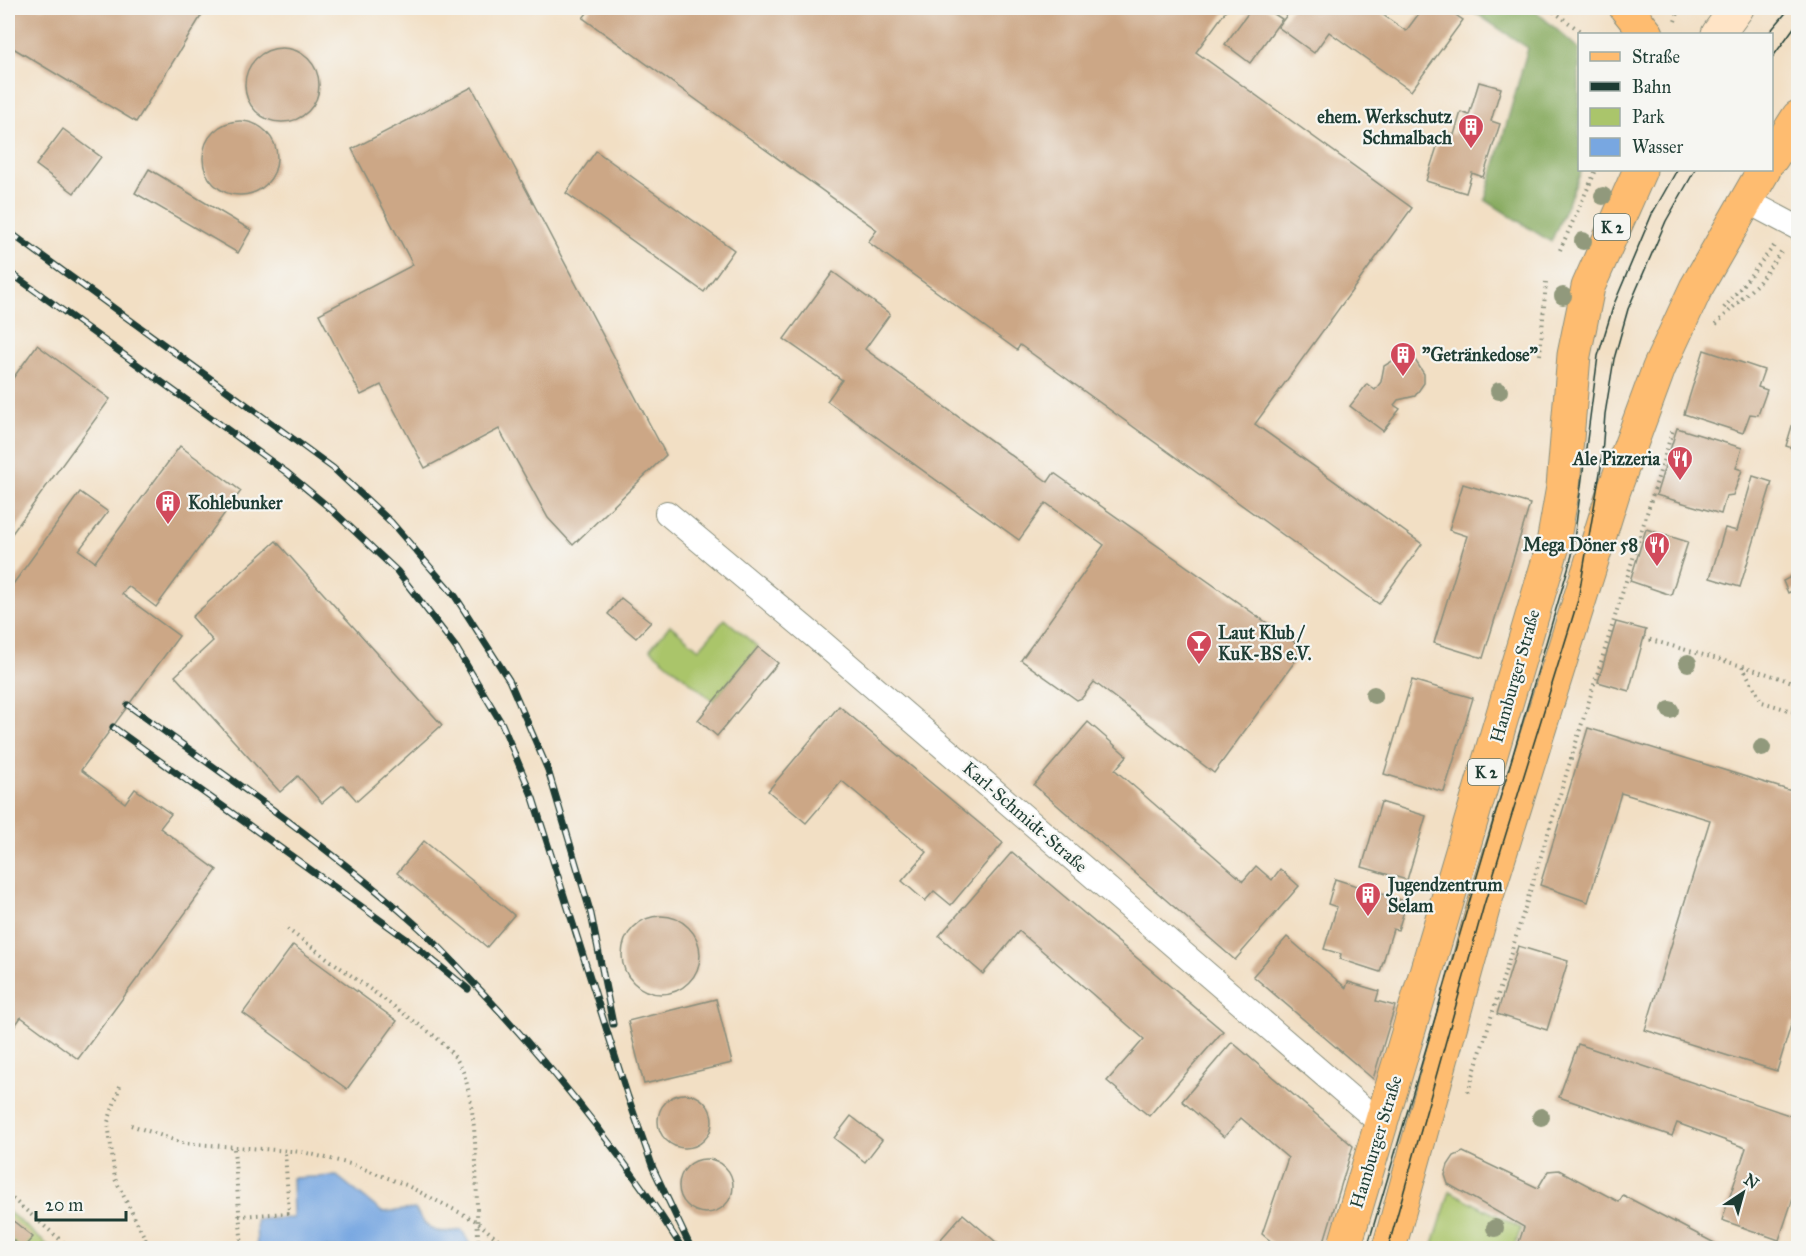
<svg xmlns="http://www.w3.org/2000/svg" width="1806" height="1256" viewBox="0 0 1806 1256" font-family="'IM FELL Great Primer',serif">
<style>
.green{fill:#aac56b;stroke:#648150;stroke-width:1.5}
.forest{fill:#87aa5f;stroke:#53744a;stroke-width:1.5}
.water{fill:#78a7e1;stroke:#4c728a;stroke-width:1.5}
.building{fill:#cca786}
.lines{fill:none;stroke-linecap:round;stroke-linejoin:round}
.minor-casing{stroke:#888e7c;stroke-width:26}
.secondary-casing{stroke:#888e7c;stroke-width:35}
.primary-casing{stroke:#888e7c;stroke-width:35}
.motorway-casing{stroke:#888e7c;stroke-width:35}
.path{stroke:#888e7c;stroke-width:4;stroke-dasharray:1.5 4.5;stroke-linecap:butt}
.minor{stroke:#fff;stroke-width:24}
.secondary{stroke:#ffe4c6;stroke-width:33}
.primary{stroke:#febc70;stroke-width:33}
.motorway{stroke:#febc70;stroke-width:33}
.tram{stroke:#1f3d34;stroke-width:1.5}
.rail-casing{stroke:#1f3d34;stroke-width:7}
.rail{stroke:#f6f6f2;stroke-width:4.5;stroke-dasharray:14;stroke-linecap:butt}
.tree{fill:#91997c}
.labels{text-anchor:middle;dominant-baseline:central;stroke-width:4.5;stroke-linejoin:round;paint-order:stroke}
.shield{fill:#f6f6f2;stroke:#60746d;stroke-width:1.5}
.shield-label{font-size:16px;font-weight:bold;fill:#1f3d34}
.poi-label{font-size:18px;font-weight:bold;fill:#1f3d34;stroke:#f6f6f2;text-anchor:start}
.street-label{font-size:18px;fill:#1f3d34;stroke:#f6f6f2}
</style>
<rect width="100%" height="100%" fill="#f6f6f2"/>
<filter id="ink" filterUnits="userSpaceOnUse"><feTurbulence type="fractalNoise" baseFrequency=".0167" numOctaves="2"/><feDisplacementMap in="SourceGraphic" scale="12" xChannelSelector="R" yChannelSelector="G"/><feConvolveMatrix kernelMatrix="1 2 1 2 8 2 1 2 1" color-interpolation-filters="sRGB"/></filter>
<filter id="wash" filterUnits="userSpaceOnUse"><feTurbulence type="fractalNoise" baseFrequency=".008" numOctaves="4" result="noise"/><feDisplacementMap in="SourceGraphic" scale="24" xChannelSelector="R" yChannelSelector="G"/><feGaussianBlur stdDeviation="1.35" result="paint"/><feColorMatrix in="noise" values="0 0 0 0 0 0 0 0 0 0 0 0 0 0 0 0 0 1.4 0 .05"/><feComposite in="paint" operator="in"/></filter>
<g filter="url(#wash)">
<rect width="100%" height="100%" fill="#f2dfc4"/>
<g class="green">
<path d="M725,619L758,647L713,701L650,649L670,625L699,649Z"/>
<path d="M1450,1191L1521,1228L1514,1248H1432Z"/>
<path d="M8,1211L51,1248H8Z"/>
</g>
<path class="forest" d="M1468,8H1532L1579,49L1580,170H1582L1551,242L1485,200L1528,48Z"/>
<path class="water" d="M337,1176L382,1212L415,1209C429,1233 435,1234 462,1230L472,1248H257L256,1219L293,1218L292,1178Z"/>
<g id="blocks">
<g class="building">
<path d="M8,8H206L136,122L8,45Z"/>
<path d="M591,8H1228L1196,52L1412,208L1255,424L1422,544L1379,604L1020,345L1017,350L868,242L877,230L583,18Z"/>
<path d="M1252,8H1265L1282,19L1250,63L1225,44Z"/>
<path d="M1292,8H1373L1406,31L1423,8H1445L1463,20L1411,91L1329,32L1314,53L1278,27Z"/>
<circle cx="282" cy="85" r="37"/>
<path d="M1479,82L1501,88L1491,121L1500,124L1483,177L1472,173L1466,193L1426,181L1442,131L1454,135L1461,112L1469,115Z"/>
<path d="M472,87L666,455L573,545L548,518L499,429L425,468L381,385L361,395L319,314L413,265L352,149Z"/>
<circle cx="240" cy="158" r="37"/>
<path d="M63,129L101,157L74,193L36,165Z"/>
<path d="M596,151L734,250L704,292L566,193Z"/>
<path d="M149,169L251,230L238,253L135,193Z"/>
<path d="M833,272L890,314L865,349L1048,482L1054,473L1304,649L1214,773L1094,682L1082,698L1077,700L1021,660L1104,545L1046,503L1019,540L827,401L842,380L784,339Z"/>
<path d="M37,345L110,399L8,539V385Z"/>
<path d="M1704,350L1764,370L1758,387L1767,390L1758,415L1750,414L1743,433L1684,414Z"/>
<path d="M1399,357L1415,360L1424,374V383L1415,396L1398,400L1394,405L1400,409L1383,431L1350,406L1367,384L1375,390L1381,382L1384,366Z"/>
<path d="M1798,406V450L1786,446Z"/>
<path d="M1677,428L1742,448L1736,468L1742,470L1733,495L1726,496L1721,514L1656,495Z"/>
<path d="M180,446L241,491L156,607L128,586L122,594L179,636L81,770L125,803L135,789L171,814L160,828L217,870L78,1059L21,1017L8,1036V591L80,492L108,512L79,550L95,562Z"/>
<path d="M1753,476L1772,482L1740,587L1710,578L1725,528L1737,531Z"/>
<path d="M1463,484L1530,504L1483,658L1434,643L1467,536L1449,530Z"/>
<path d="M1646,529L1688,542L1671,595L1630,581Z"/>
<path d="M276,541L442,725L357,801L343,785L322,803L298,776L280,792L175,676L213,641L192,617Z"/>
<path d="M1798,573V588L1788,593L1783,581Z"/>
<path d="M621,598L651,622L636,638L608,614Z"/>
<path d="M1616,622L1646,630L1629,691L1598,682Z"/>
<path d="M758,647L778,663L717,736L698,720Z"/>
<path d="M1412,680L1473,698L1444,792L1384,774Z"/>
<path d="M839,706L1003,843L951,905L934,891L925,901L902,881L927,852L842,781L806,823L768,791Z"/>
<path d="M1088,722L1127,756L1115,770L1243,881L1256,866L1272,880L1280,869L1299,886L1235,960L1034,785Z"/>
<path d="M1588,728L1798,793V1024L1792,1022L1777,1071L1645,1030L1710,820L1621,793L1588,902L1540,885Z"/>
<path d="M1381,802L1426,816L1407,880L1362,867Z"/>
<path d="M424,841L514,915L487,947L397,873Z"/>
<path d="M1012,852L1223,1031L1149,1116L1107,1081L1144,1039L1060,966L1019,931L983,974L939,936Z"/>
<path d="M1335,879L1407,902L1398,930L1393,929L1380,972L1340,959L1341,954L1324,949L1337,907L1328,904Z"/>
<circle cx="661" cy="955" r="39"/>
<path d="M1287,937L1346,988L1348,982L1379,991L1376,1001L1395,1006L1373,1079L1253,976Z"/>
<path d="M293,945L397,1021L347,1089L243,1013Z"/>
<path d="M1518,946L1568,961L1547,1030L1497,1014Z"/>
<path d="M716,999L732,1063L644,1084L628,1021Z"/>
<path d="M1232,1042L1353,1146L1322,1248H1279L1262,1234L1288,1158L1241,1118L1224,1137L1182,1101Z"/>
<path d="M1578,1044L1798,1118V1183L1779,1240L1722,1220L1746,1148L1677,1123L1672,1136L1559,1097Z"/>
<circle cx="685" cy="1121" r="27"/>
<path d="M851,1116L882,1140L865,1162L834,1138Z"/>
<path d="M1463,1152L1538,1188L1548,1171L1559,1170L1619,1202L1623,1195L1724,1248H1517L1524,1227L1448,1184L1445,1175L1448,1165L1454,1156Z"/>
<circle cx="706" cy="1186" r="27"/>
<path d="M963,1214L1003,1248H933Z"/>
<path d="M11,1219L33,1237L23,1248L8,1236V1223Z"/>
</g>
</g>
</g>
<g filter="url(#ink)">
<use href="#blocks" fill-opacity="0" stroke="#888e7c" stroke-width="1.5"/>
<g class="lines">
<defs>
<g id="minor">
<path d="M1745,200L1798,228"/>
<path d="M667,513L819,640L1380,1123"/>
</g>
<path id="secondary" d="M1718,34L1737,8"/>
<g id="primary">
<path d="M1772,158L1798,117"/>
<path d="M1344,1248L1552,549L1563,487L1574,355L1588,287L1640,170"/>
<path d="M1389,1248L1484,905L1614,490L1659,368L1696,288L1764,170"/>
</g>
<path id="motorway" d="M1626,8L1647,34"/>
</defs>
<use href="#minor" class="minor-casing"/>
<use href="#secondary" class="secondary-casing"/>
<use href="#primary" class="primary-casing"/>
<use href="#motorway" class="motorway-casing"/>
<g class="path">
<path d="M1549,8L1584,34"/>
<path d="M1675,21L1680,8"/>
<path d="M1560,250L1596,170"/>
<path d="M1724,308L1774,246"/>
<path d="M1716,324L1759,282L1783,249"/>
<path d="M1540,355L1546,282"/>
<path d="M1644,638L1742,666L1762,702L1798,713"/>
<path d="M1743,666L1798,684"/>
<path d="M287,929L436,1037C446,1047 456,1056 462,1069C481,1117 474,1196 479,1248"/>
<path d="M120,1086L108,1122L115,1179L150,1248"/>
<path d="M1468,1092L1673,429"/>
<path d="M131,1125L182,1143L303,1152L354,1165L406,1185L476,1221L496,1238L524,1248"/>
<path d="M234,1149L242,1248"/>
<path d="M8,1195L70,1248"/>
<path d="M239,1216L289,1213L285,1152"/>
</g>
<use href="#minor" class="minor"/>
<use href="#secondary" class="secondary"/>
<use href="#primary" class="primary"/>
<use href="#motorway" class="motorway"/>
<g class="tram">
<path d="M1768,34L1790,8"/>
<path d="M1772,58L1798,22"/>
<path d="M1367,1248L1572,555L1598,356L1614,304L1652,214L1677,170"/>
<path d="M1388,1248L1484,905L1578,600L1601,467L1605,414L1614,359L1628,309L1666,221L1695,170"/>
</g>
<defs>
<g id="rail">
<path d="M8,231L333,468L391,522L455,596L509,680L548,770L591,914L613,1024"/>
<path d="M8,271L286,472L332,510L397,571L457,649L502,724L533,798L628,1097L653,1168L691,1248"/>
<path d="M128,705C225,776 325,843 414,923C438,944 459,968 481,991C556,1071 624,1156 682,1248"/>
<path d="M113,727L405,938L468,989"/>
</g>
</defs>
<use href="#rail" class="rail-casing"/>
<use href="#rail" class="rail"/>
</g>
<g class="tree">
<circle cx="1603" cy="196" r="9"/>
<circle cx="1583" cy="241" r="9"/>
<circle cx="1563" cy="296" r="9"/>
<circle cx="1499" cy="391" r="9"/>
<circle cx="1688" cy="663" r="9"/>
<circle cx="1374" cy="695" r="9"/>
<circle cx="1670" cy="710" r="9"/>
<circle cx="1762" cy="748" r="9"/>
<circle cx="1541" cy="1117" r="9"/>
<circle cx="1495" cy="1228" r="9"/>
</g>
</g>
<defs>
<symbol id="building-pin" viewBox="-11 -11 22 30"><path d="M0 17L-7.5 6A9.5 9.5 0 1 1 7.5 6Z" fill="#d1495b" stroke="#f6f6f2"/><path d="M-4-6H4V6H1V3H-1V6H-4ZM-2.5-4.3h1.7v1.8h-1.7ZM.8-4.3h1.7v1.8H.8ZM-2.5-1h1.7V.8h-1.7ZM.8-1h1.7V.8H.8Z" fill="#fff"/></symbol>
<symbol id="restaurant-pin" viewBox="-11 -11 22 30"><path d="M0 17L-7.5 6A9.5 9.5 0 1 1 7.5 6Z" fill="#d1495b" stroke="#f6f6f2"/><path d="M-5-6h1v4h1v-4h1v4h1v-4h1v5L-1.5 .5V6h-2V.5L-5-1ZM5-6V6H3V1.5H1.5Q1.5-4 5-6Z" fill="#fff"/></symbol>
<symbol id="bar-pin" viewBox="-11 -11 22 30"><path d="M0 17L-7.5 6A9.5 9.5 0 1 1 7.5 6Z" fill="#d1495b" stroke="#f6f6f2"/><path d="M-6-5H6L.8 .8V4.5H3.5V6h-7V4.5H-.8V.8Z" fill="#fff"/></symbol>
</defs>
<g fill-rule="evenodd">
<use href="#building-pin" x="1456" y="112" width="30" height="40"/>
<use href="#building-pin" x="1388" y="340" width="30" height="40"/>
<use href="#restaurant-pin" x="1665" y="444" width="30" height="40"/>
<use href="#building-pin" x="153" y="488" width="30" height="40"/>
<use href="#restaurant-pin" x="1642" y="530" width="30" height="40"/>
<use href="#bar-pin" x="1184" y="628" width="30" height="40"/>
<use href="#building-pin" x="1353" y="880" width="30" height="40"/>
</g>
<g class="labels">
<g class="shield">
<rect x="1594" y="214" width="36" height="26" rx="4.5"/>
<rect x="1468" y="759" width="36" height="26" rx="4.5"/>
</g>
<g class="shield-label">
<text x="1612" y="227">K 2</text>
<text x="1486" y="772">K 2</text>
</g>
<g class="poi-label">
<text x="1452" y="117" text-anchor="end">ehem. Werkschutz<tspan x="1452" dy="21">Schmalbach</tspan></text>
<text x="1422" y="355">"Getränkedose"</text>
<text x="1660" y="459" text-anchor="end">Ale Pizzeria</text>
<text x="188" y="503">Kohlebunker</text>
<text x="1638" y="545" text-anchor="end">Mega Döner 58</text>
<text x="1218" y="633">Laut Klub /<tspan x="1218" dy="21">KuK-BS e.V.</tspan></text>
<text x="1388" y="885">Jugendzentrum<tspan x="1388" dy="21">Selam</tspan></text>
</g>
<g class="street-label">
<text transform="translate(1515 676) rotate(-74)">Hamburger Straße</text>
<text transform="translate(1025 817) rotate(41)">Karl-Schmidt-Straße</text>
<text transform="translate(1376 1142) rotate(-73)">Hamburger Straße</text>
</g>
</g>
<rect width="1806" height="1256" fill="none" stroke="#f6f6f2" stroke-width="30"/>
<rect x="1578" y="33" width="195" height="138" fill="#f6f6f2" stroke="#a0aca6" stroke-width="1.5"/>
<rect x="1590" y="52" width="30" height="9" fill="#febc70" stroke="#a0aca6" stroke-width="1.5"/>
<text x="1632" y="63" font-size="18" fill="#1f3d34">Straße</text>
<rect x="1590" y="82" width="30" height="9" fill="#1f3d34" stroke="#a0aca6" stroke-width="1.5"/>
<text x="1632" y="93" font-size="18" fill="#1f3d34">Bahn</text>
<rect x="1590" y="108" width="30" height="18" fill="#aac56b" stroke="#a0aca6" stroke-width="1.5"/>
<text x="1632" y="123" font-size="18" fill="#1f3d34">Park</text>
<rect x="1590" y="138" width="30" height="18" fill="#78a7e1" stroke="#a0aca6" stroke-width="1.5"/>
<text x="1632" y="153" font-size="18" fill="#1f3d34">Wasser</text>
<g transform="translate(1743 1193) rotate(36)" stroke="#f6f6f2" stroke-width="4.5" paint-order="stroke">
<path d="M0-4.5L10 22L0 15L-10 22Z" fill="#1f3d34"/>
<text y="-9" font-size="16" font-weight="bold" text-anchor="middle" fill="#1f3d34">N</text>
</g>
<path d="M36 1211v9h90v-9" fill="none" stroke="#1f3d34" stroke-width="3"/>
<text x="45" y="1211" font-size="18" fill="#1f3d34" stroke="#f6f6f2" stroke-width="4.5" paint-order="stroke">20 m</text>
</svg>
